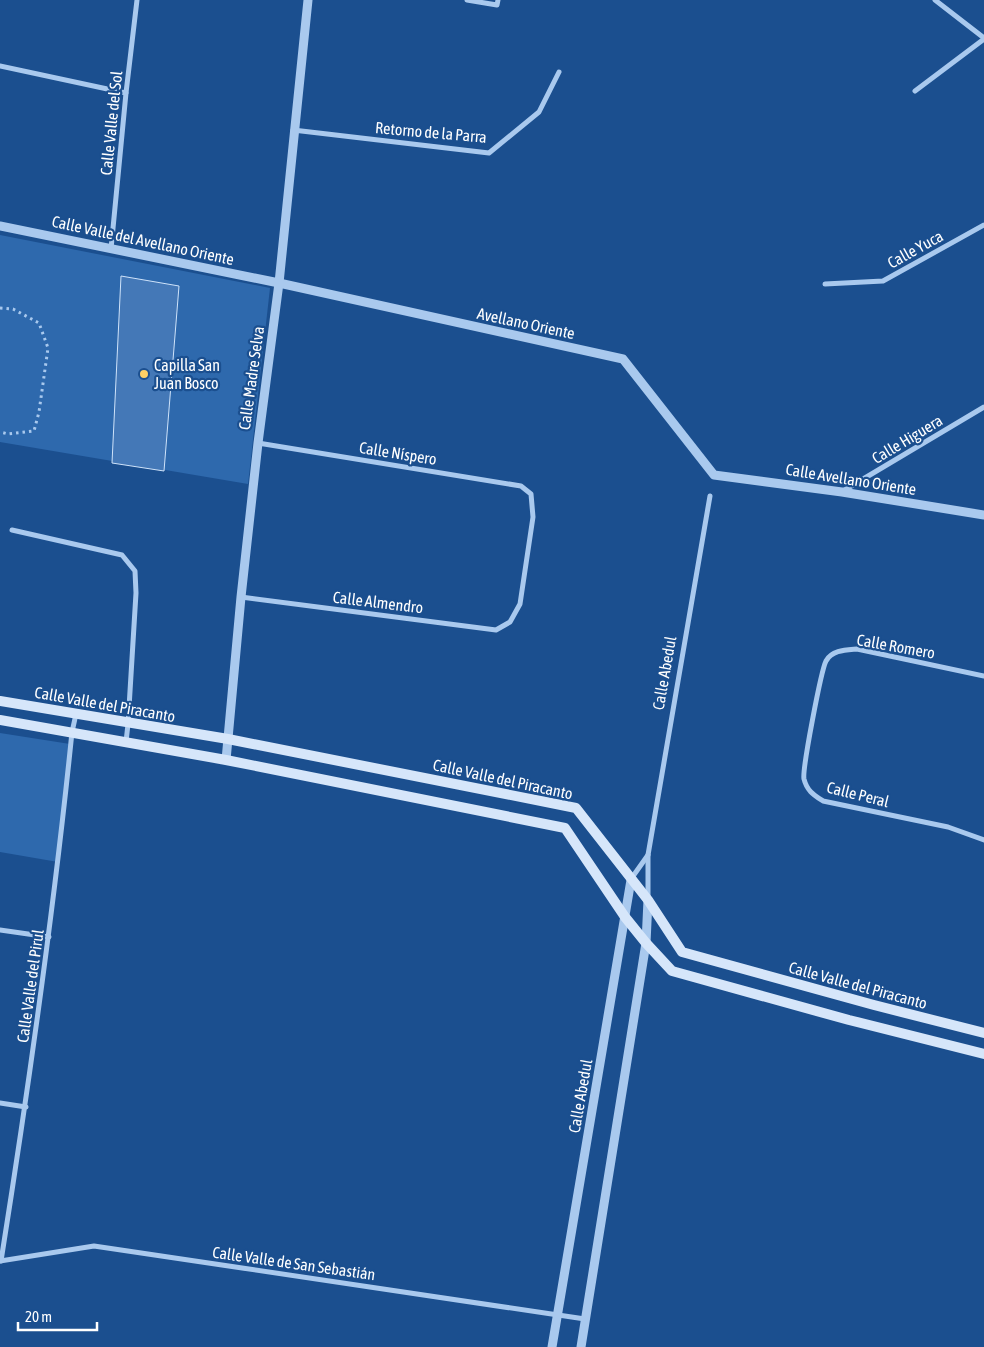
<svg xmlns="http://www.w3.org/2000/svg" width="984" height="1347" viewBox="0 0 984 1347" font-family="'Asap Condensed',sans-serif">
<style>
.green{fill:#2e69ad}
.building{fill:#4478b7;stroke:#cfe3fa}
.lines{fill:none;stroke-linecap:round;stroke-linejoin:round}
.path{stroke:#a9c9ee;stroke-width:3;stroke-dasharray:2.5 4;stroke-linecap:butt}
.minor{stroke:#a9c9ee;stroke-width:5}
.tertiary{stroke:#a9c9ee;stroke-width:9}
.secondary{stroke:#d6e6fa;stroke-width:10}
.poi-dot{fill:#ffd166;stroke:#1b4f8f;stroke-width:2}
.labels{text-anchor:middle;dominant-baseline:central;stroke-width:4.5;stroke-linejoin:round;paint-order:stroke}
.street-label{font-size:16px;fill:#fff;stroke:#1b4f8f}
.poi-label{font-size:16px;fill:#fff;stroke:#1b4f8f;text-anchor:start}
</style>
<rect width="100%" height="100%" fill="#1b4f8f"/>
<g class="green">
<path d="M0,235L270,288L248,484L0,442Z"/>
<path d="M0,733L70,744L58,862L0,852Z"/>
</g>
<path class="building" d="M121,276L179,286L164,471L112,463Z"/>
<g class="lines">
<path class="path" d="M0,308L13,309L39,323L48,348L39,412L34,431L8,434L0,432"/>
<g class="minor">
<path d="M467,0L497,5L498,0"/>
<path d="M935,0L984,38"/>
<path d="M0,66L126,93"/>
<path d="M915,91L984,39"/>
<path d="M293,130L489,153L539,112L559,72"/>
<path d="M111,249L126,93L137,0"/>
<path d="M825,284L883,281L984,225"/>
<path d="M843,491L984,407"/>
<path d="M12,530L122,555L135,571L136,593L128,724L126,742"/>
<path d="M241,597L496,630L510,622L520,604L533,517L531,494L521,486L258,443"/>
<path d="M984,676L857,649C846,650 832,650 826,661C821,671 802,770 804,779C807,791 814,795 823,801L948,827L984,840"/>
<path d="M631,879L648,855"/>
<path d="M648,897V855L710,496"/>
<path d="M0,930L49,937"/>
<path d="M0,1103L26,1107"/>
<path d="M0,1261L94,1246L585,1319"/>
<path d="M1,1261C29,1085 54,909 72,732L76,714"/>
</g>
<g class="tertiary">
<path d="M0,226L279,283L623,359L714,475L842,492L984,515"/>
<path d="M226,760L241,597L258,443L279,283L308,0"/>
<path d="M552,1347L631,880"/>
<path d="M581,1347L646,943L648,900"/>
</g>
<g class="secondary">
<path d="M0,701L228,739L576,808L648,900L682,952L874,1005L984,1033"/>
<path d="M0,720L226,760L565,828L625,917L646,943L672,971L849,1020L984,1054"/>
</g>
</g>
<circle class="poi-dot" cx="144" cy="374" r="5"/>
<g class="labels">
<g class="street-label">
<text transform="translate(111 123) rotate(-84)">Calle Valle del Sol</text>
<text transform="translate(431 132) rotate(5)">Retorno de la Parra</text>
<text transform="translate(143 240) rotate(12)">Calle Valle del Avellano Oriente</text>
<text transform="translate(915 249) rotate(-29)">Calle Yuca</text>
<text transform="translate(526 323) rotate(12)">Avellano Oriente</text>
<text transform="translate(251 378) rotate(-82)">Calle Madre Selva</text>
<text transform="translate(907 439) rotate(-31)">Calle Higuera</text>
<text transform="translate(398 453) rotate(9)">Calle Níspero</text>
<text transform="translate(851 479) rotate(9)">Calle Avellano Oriente</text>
<text transform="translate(378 602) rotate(7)">Calle Almendro</text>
<text transform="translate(896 646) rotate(10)">Calle Romero</text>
<text transform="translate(664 673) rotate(-80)">Calle Abedul</text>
<text transform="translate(105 704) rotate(10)">Calle Valle del Piracanto</text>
<text transform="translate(503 779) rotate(12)">Calle Valle del Piracanto</text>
<text transform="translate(858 794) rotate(14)">Calle Peral</text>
<text transform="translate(858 985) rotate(15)">Calle Valle del Piracanto</text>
<text transform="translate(30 986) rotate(-82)">Calle Valle del Pirul</text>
<text transform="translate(580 1096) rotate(-80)">Calle Abedul</text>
<text transform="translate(294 1263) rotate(8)">Calle Valle de San Sebastián</text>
</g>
<g class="poi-label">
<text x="154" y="365">Capilla San<tspan x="154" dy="18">Juan Bosco</tspan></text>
</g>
</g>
<path d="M18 1322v8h79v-8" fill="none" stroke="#ffffff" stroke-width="2.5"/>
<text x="25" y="1322" font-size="15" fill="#ffffff" stroke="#1b4f8f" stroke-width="4" paint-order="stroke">20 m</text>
</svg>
